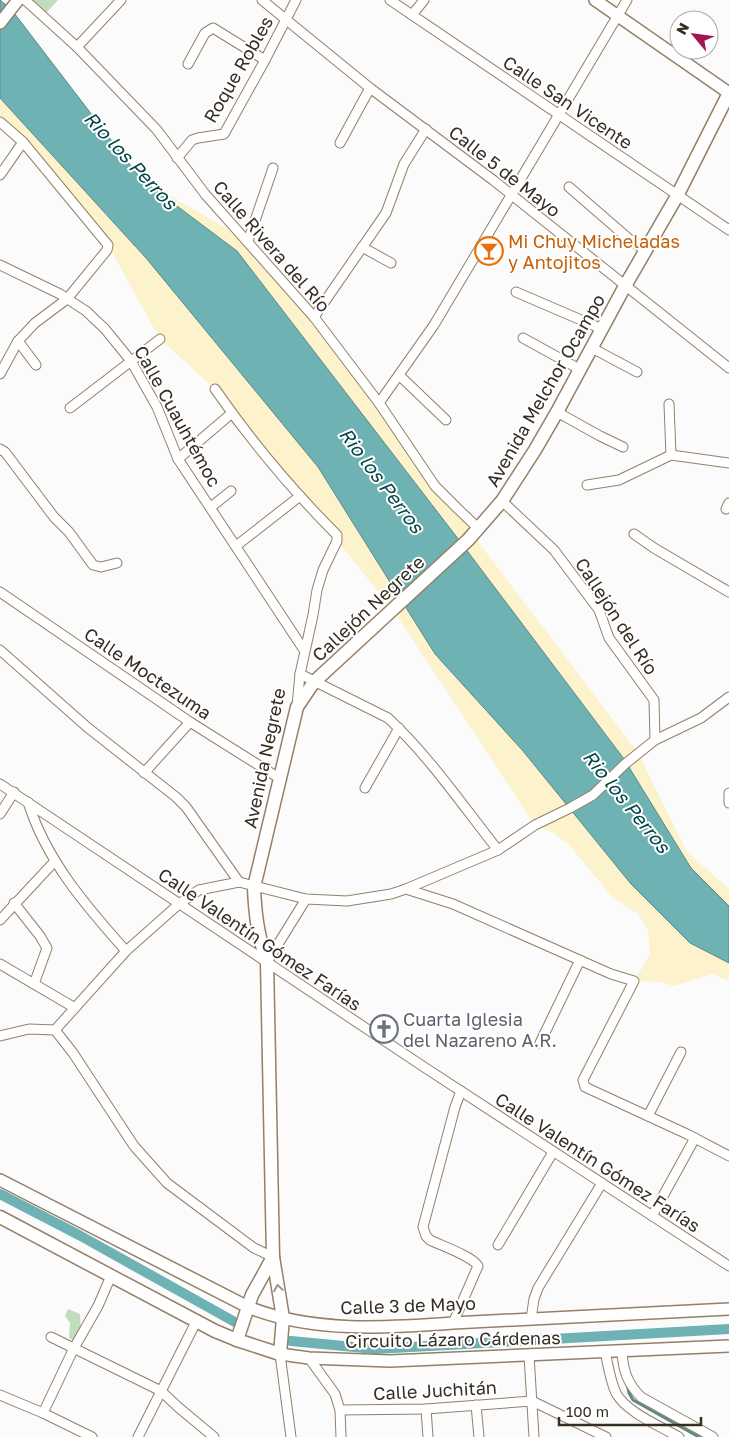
<svg xmlns="http://www.w3.org/2000/svg" width="729" height="1437" viewBox="0 0 729 1437" font-family="'Golos Text',sans-serif">
<style>
.green{fill:#c1dcbf}
.sand{fill:#fcf2cc}
.water{fill:#6eb2b4;stroke:#5d8a88}
.lines{fill:none;stroke-linecap:round;stroke-linejoin:round}
.stream{stroke:#5d8a88;stroke-width:3}
.canal{stroke:#6eb2b4;stroke-width:10}
.minor-casing{stroke:#957f67;stroke-width:11}
.tertiary-casing{stroke:#957f67;stroke-width:14}
.secondary-casing{stroke:#957f67;stroke-width:15}
.minor{stroke:#fff;stroke-width:9}
.tertiary{stroke:#fff;stroke-width:11}
.secondary{stroke:#fff;stroke-width:12}
.oneway{stroke:#9a9691}
.labels{text-anchor:middle;dominant-baseline:central;stroke-width:4;stroke-linejoin:round;paint-order:stroke}
.street-label{font-size:18px;fill:#362d23;stroke:#fff}
.food-label{font-size:18px;fill:#c56008;stroke:#fff;text-anchor:start}
.worship-label{font-size:18px;fill:#5b616d;stroke:#fff;text-anchor:start}
.water-label{font-size:19px;font-style:italic;fill:#034648;stroke:#fff}
</style>
<rect width="100%" height="100%" fill="#fbfbfb"/>
<g class="green">
<path d="M32,0H58L46,13Z"/>
<path d="M68,1309L80,1314L81,1334L75,1341L69,1338L70,1323L65,1316Z"/>
</g>
<path class="sand" d="M0,0L11,9L141,179L248,241L314,317L458,509L473,535L638,753L687,852L729,889V981L712,974L674,986L660,982L634,981L650,955L648,929L638,914L613,898L569,845L552,832L535,825L393,610L215,389L160,339L108,245L0,122Z"/>
<path class="water" d="M0,0L11,9L141,179L237,251L459,540L624,759L691,868L729,906V963L690,943L631,884L523,751L435,654L318,467L146,258L0,98Z"/>
<g class="lines">
<path class="stream" d="M627,1383L629,1393L633,1400L699,1437"/>
<g class="canal">
<path d="M0,1194L79,1235L242,1326"/>
<path d="M291,1341L375,1349L729,1329"/>
</g>
<defs>
<g id="minor">
<path d="M25,0L77,47L157,130L205,194L314,317L379,403L435,486L458,509L478,528"/>
<path d="M262,0L370,88L493,180L729,368"/>
<path d="M390,0L729,230"/>
<path d="M412,15L424,0"/>
<path d="M77,47L121,0"/>
<path d="M188,64L205,33L213,28L265,60"/>
<path d="M0,122L23,142L108,245L107,250L67,299L35,323L18,341L0,374"/>
<path d="M340,143L370,88"/>
<path d="M177,158L192,140L198,138L224,134L265,60L296,0"/>
<path d="M0,175L23,142"/>
<path d="M569,187L629,239L645,250"/>
<path d="M248,241L273,168"/>
<path d="M362,247L391,263"/>
<path d="M0,265L60,294L86,311L105,329L131,361L157,407L178,459L304,650"/>
<path d="M516,292L602,329"/>
<path d="M314,317L386,213L404,164L426,129"/>
<path d="M523,338L581,370"/>
<path d="M18,341L36,365"/>
<path d="M592,348L637,372"/>
<path d="M399,375L446,420"/>
<path d="M215,389C251,441 293,491 337,535V541L323,570L317,590L313,615L300,674L297,706"/>
<path d="M379,403L434,325L627,0"/>
<path d="M669,404L671,455"/>
<path d="M70,408L160,339"/>
<path d="M557,412L600,436L623,447"/>
<path d="M0,449L5,452L54,517L69,532L93,565L101,567L117,563"/>
<path d="M178,459L232,413"/>
<path d="M587,485L619,480L671,455L729,463"/>
<path d="M502,501L554,550L599,610L609,638L654,700L655,740"/>
<path d="M211,507L231,491"/>
<path d="M726,509L729,503"/>
<path d="M634,534L654,548L729,592"/>
<path d="M236,546L300,496"/>
<path d="M0,592L190,722L279,778"/>
<path d="M0,650L87,727L176,797L186,807L239,882"/>
<path d="M300,674L388,718C429,756 463,806 498,850"/>
<path d="M144,773L190,722"/>
<path d="M0,784L424,1067L729,1266"/>
<path d="M365,788L399,728"/>
<path d="M729,793V803"/>
<path d="M28,802C46,860 86,906 126,951"/>
<path d="M0,814L14,792"/>
<path d="M406,889L453,904L611,974L634,981L583,1080L585,1087L687,1134L729,1156"/>
<path d="M14,903L40,936L47,948L34,984"/>
<path d="M0,920L55,861"/>
<path d="M267,962L306,899"/>
<path d="M0,964L75,1008"/>
<path d="M55,1030L126,951L179,904L199,890L239,882L306,899L347,901L391,894L406,889L498,850L535,825L570,808L593,795L625,764L655,740L701,718L729,697"/>
<path d="M0,1036L29,1029L55,1030L73,1053L134,1146L167,1183L254,1248L273,1257"/>
<path d="M540,1043L580,960"/>
<path d="M648,1116L681,1052"/>
<path d="M652,1216L695,1138"/>
<path d="M498,1245L553,1152"/>
<path d="M531,1319L534,1299L538,1288L602,1183"/>
<path d="M453,1323L478,1266C472,1256 442,1246 430,1240L426,1236L423,1227L455,1107L461,1091"/>
<path d="M51,1337L161,1391L178,1407L214,1437"/>
<path d="M605,1351C608,1365 610,1380 616,1393C626,1412 660,1426 679,1437"/>
<path d="M622,1351C623,1370 627,1383 641,1397L713,1437"/>
<path d="M280,1354L291,1437"/>
<path d="M529,1355L534,1437"/>
<path d="M309,1358L335,1394L340,1410L341,1437"/>
<path d="M0,1395L43,1413L92,1437"/>
<path d="M476,1405L479,1437"/>
<path d="M426,1409L428,1437"/>
<path d="M340,1410L426,1409L532,1401L606,1437"/>
<path d="M43,1413L74,1348L98,1306L111,1276"/>
<path d="M138,1437L196,1322"/>
</g>
<g id="tertiary">
<path d="M595,0L729,93"/>
<path d="M0,23L18,0"/>
<path d="M0,1180L248,1307C312,1333 386,1328 453,1323L729,1309"/>
<path d="M280,1354L309,1358L390,1361L729,1346"/>
</g>
<g id="secondary">
<path d="M0,1217L215,1331L237,1340L280,1354L283,1318L273,1257L267,962C258,936 255,915 254,887L297,707L314,682L468,540L502,501L535,450L557,412L625,286L677,196L729,93"/>
<path d="M237,1340L252,1295L273,1257"/>
</g>
</defs>
<use href="#minor" class="minor-casing"/>
<use href="#tertiary" class="tertiary-casing"/>
<use href="#secondary" class="secondary-casing"/>
<use href="#minor" class="minor"/>
<use href="#tertiary" class="tertiary"/>
<use href="#secondary" class="secondary"/>
</g>
<defs><path id="oneway-chevron" d="M-2-3.5L2.5 0L-2 3.5" fill="none" stroke-width="1.6" stroke-linecap="round" stroke-linejoin="round" transform="scale(1.25)"/></defs>
<use class="oneway" href="#oneway-chevron" transform="translate(278 1288) rotate(-99)"/>
<defs>
<symbol id="bar-ring" viewBox="-11 -11 22 22"><circle r="9.5" fill="#fff" stroke="#e8710a" stroke-width="1.5"/><path d="M-6-5H6L.8 .8V4.5H3.5V6h-7V4.5H-.8V.8Z" fill="#e8710a"/></symbol>
<symbol id="church-ring" viewBox="-11 -11 22 22"><circle r="9.5" fill="#fff" stroke="#6b7280" stroke-width="1.5"/><path d="M-1.2-6h2.4v3.5h3.3v2.4h-3.3V6h-2.4V-.1h-3.3v-2.4h3.3Z" fill="#6b7280"/></symbol>
</defs>
<g fill-rule="evenodd">
<use href="#bar-ring" x="473" y="235" width="32" height="32"/>
<use href="#church-ring" x="368" y="1013" width="32" height="32"/>
</g>
<g class="labels">
<g class="street-label">
<text transform="translate(238 69) rotate(-60)">Roque Robles</text>
<text transform="translate(568 102) rotate(34)">Calle San Vicente</text>
<text transform="translate(505 171) rotate(38)">Calle 5 de Mayo</text>
<text transform="translate(272 246) rotate(49)">Calle Rivera del Río</text>
<text transform="translate(545 390) rotate(-60)">Avenida Melchor Ocampo</text>
<text transform="translate(178 416) rotate(61)">Calle Cuauhtémoc</text>
<text transform="translate(368 608) rotate(-43)">Callejón Negrete</text>
<text transform="translate(617 616) rotate(57)">Callejón del Río</text>
<text transform="translate(148 673) rotate(34)">Calle Moctezuma</text>
<text transform="translate(264 758) rotate(-78)">Avenida Negrete</text>
<text transform="translate(260 939) rotate(34)">Calle Valentín Gómez Farías</text>
<text transform="translate(598 1162) rotate(33)">Calle Valentín Gómez Farías</text>
<text transform="translate(408 1305) rotate(-2)">Calle 3 de Mayo</text>
<text transform="translate(453 1339) rotate(-1)">Circuito Lázaro Cárdenas</text>
<text transform="translate(435 1390) rotate(-3)">Calle Juchitán</text>
</g>
<g class="food-label">
<text x="508" y="241">Mi Chuy Micheladas<tspan x="508" dy="21">y Antojitos</tspan></text>
</g>
<g class="worship-label">
<text x="403" y="1019">Cuarta Iglesia<tspan x="403" dy="21">del Nazareno A.R.</tspan></text>
</g>
<g class="water-label">
<text transform="translate(131 160) rotate(47)">Rio los Perros</text>
<text transform="translate(382 480) rotate(53)">Rio los Perros</text>
<text transform="translate(627 801) rotate(51)">Rio los Perros</text>
</g>
</g>
<g transform="translate(694 35) rotate(299)"><circle r="24" fill="#ffffff" stroke="#afaba7"/>
<path d="M0-4L9 19L0 12L-9 19Z" fill="#a41455"/>
<text y="-8" font-size="14" font-weight="bold" text-anchor="middle" fill="#362d23">N</text>
</g>
<path d="M559 1417v8h142v-8" fill="none" stroke="#362d23" stroke-width="2.5"/>
<text x="566" y="1417" font-size="15" fill="#362d23" stroke="#ffffff" stroke-width="4" paint-order="stroke">100 m</text>
</svg>
